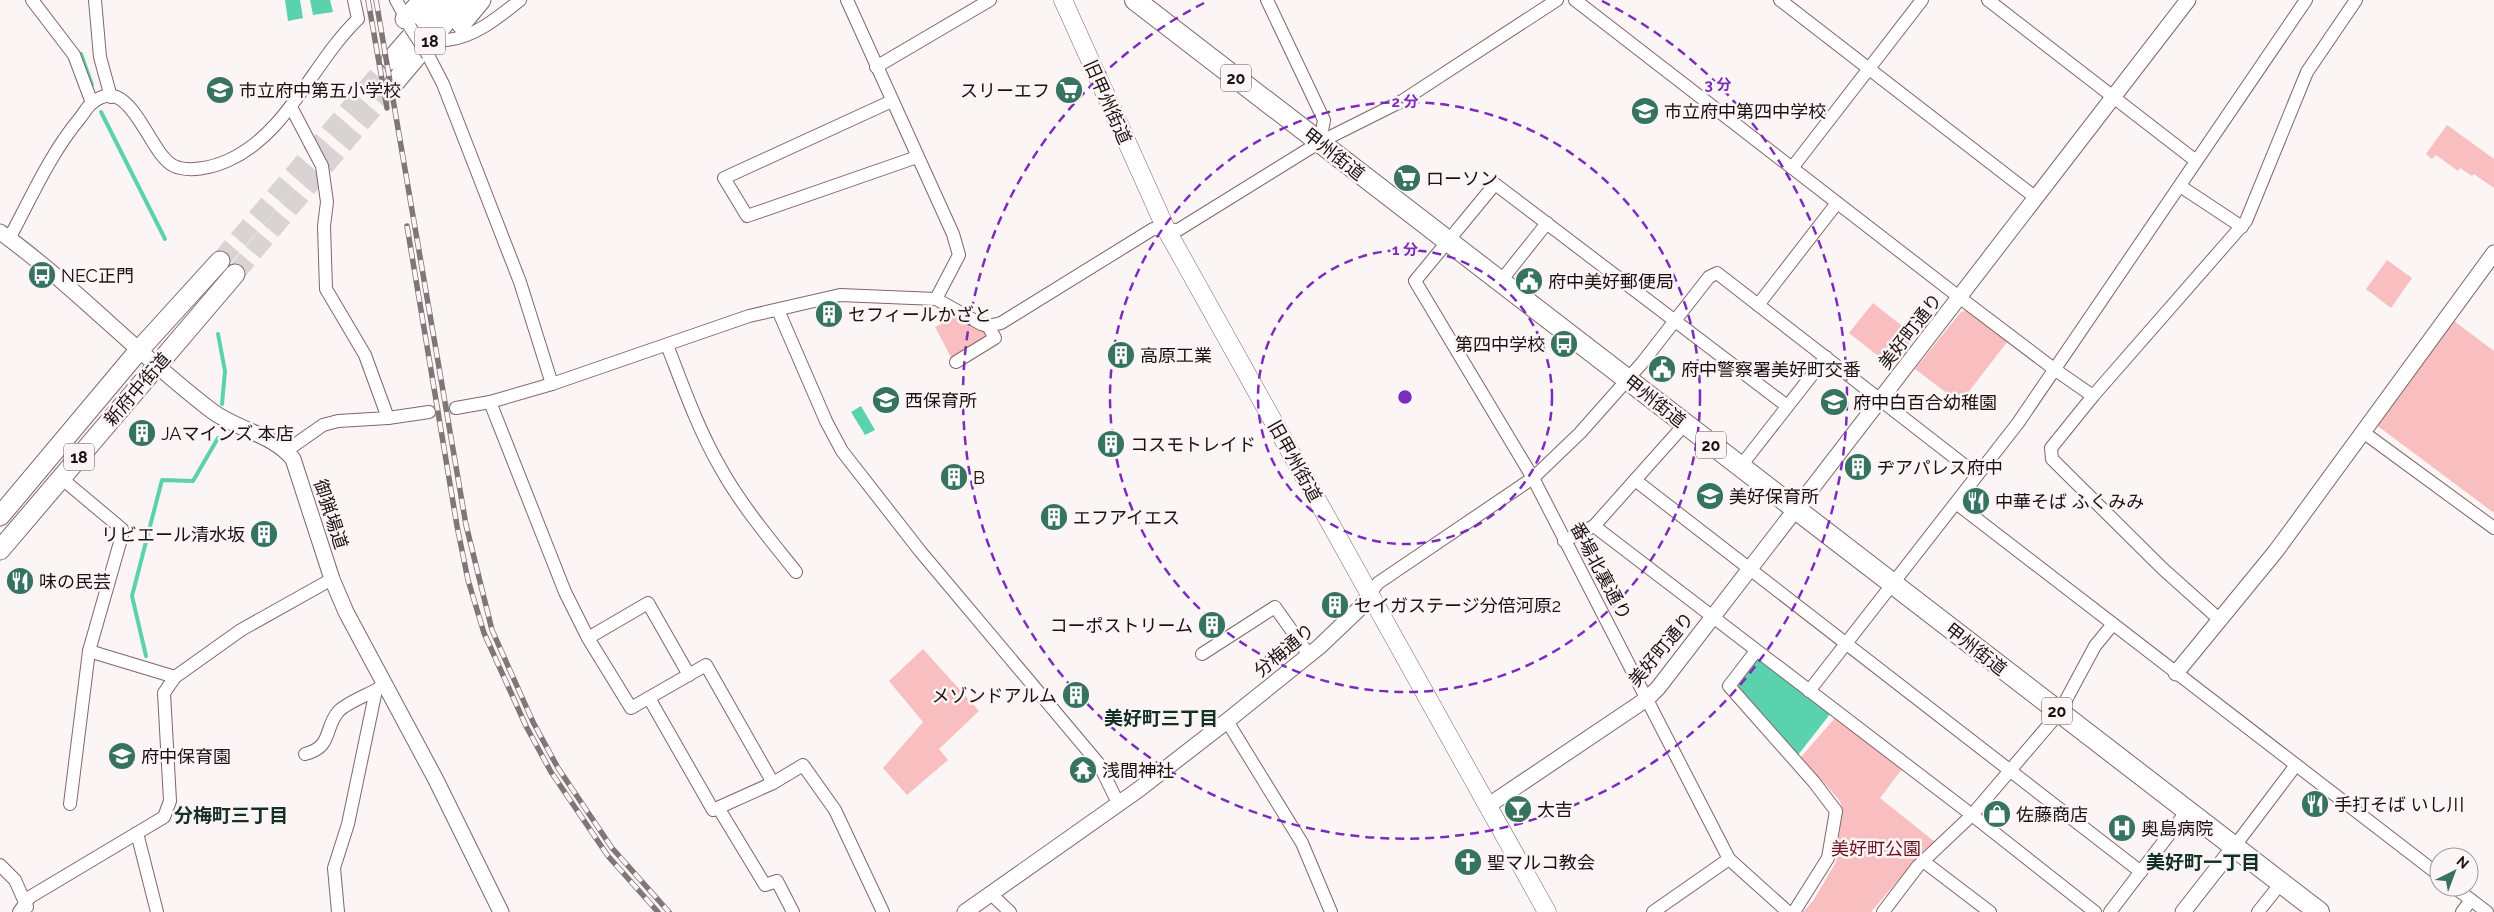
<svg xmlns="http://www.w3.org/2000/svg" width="2494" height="912" viewBox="0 0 2494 912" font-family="Raleway,'Noto Sans JP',sans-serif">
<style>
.green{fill:#f8bec0}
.water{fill:#5ad2ae}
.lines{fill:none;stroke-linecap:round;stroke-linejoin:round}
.stream{stroke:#5ad2ae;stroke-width:4}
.minor-tunnel{stroke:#dad3d3;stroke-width:12;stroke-dasharray:12 6;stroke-linecap:butt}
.primary-tunnel{stroke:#dad3d3;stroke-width:19;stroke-dasharray:19 9;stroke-linecap:butt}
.minor-casing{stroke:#826667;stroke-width:14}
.tertiary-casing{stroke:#826667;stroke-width:17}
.secondary-casing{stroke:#826667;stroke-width:19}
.primary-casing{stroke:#826667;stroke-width:21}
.trunk-casing{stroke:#826667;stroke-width:22}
.minor{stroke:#fff;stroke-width:12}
.tertiary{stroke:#fff;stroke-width:15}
.secondary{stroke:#fff;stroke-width:18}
.primary{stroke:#fff;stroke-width:19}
.trunk{stroke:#fff;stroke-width:20}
.rail-casing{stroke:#7f7676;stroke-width:5.5}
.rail{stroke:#fcf5f5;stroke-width:4;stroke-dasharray:11;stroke-linecap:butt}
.minor-bridge-casing{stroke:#826667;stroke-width:14;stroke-linecap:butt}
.minor-bridge{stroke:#fff;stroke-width:12}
.ring{fill:none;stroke:#7b2cbf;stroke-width:2.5;stroke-dasharray:9 6}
.labels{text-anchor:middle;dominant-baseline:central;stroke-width:5;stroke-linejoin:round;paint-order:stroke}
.shield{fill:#fcf5f5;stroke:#5f5556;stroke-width:1}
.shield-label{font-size:16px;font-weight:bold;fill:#1c1112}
.poi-label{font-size:18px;fill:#1c1112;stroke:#fcf5f5;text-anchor:start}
.street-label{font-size:18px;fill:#1c1112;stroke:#fcf5f5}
.park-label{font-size:18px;fill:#691022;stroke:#fcf5f5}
.neighbourhood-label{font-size:19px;font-weight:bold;fill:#123026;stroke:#fcf5f5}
.centre{fill:#7b2cbf;stroke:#fcf5f5;stroke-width:2.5}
.ring-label{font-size:15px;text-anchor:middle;font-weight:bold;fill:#7b2cbf;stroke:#fcf5f5;stroke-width:5;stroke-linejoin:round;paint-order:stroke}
</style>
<rect width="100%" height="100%" fill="#fcf5f5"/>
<g class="green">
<path d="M2447,125L2494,159V188L2474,174L2472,176L2460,168L2458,171L2436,155L2432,159L2426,154Z"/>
<path d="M2387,260L2412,278L2391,308L2366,289Z"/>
<path d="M935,303L985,327L991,337L952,359L935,327L943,323Z"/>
<path d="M1873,303L1915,336L1891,366L1849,333Z"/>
<path d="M1967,310L2007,342L1960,403L1915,369L1961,312Z"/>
<path d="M2454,321L2494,351V513L2375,424Z"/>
<path d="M923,649L979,711L939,749L948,760L907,795L883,768L923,722L889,681Z"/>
<path d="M1835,718L1902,769L1880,798L1935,842L1924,850L1871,912H1803L1813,901L1836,862L1842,809L1840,801L1801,757Z"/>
</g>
<g class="water">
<path d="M285,0H300L303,18L288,21Z"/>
<path d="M310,0H330L333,12L313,15Z"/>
<path d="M861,406L875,430L865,435L851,412Z"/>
<path d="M1757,659L1830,714L1798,755L1736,685Z"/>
</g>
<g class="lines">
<g class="stream">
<path d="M81,54L92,85"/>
<path d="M101,112L165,239"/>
<path d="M218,334L225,371L222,404"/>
<path d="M146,656L132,596L162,480L193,481L218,438"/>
</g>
<path class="minor-tunnel" d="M429,412L456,408"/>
<g class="primary-tunnel">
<path d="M220,261L391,60"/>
<path d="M235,274L395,82"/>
</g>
<defs>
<g id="minor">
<path d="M32,0L74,55L92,103"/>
<path d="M95,0L100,57L111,97"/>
<path d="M396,0L409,24"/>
<path d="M847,0L953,234L959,255L936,299"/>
<path d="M1267,0L1324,120L1320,142"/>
<path d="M1575,0L1959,297L2054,369L2093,396"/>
<path d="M1780,0L2036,198"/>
<path d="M1988,0L2196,161"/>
<path d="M447,40C475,37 499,17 520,0"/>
<path d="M428,55L443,84L520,282L552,384"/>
<path d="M876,67L990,0"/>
<path d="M892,101L724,178L747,216L917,157"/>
<path d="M1792,168L1922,0"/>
<path d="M2180,186L2242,227"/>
<path d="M9,239C31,198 50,154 80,118C84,113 87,107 92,103C131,71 148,154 174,166C190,173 214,167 229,160C288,133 313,62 358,19L354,0"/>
<path d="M1500,282L1547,223"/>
<path d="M1758,305L1837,203"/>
<path d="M778,310L826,421L842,451L920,551L1099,764L1118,803"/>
<path d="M667,345C683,386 698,429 720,467C741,505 769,538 796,572"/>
<path d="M956,362L995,338L988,326"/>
<path d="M490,402L565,592L588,638L631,708L706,665L773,783"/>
<path d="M1787,406L1495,184L1415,281L1533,478L1729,859L1788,912"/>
<path d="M456,408L490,402L552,384L749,316L840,295L936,299L981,324L988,326L1001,323L1153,229L1178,230L1320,142L1402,101L1557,0"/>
<path d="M388,418L429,412"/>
<path d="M2363,432L2494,528"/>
<path d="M286,451L323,425L338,421L388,418L365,355L326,289L324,226L327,202L322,166L291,107"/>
<path d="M1740,467L1826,357"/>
<path d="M61,478L122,529L123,532L89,651L70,804"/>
<path d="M1635,480L2141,872"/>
<path d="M1956,503L2439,875"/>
<path d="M1594,526L1972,815L2095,912"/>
<path d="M1564,541L1594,526L1685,424"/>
<path d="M1370,594L1378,583L1533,478L1580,433L1642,363L1709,277L1717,273L1977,475"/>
<path d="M2219,619L2163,569L2052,459L2051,448L2093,396L2246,221L2307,72L2356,0"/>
<path d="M588,638L648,603L689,675"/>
<path d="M89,651L175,677"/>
<path d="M1756,651L1729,686L1814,782L1836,811L1828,858L1794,912"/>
<path d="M1202,654L1275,607L1309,655"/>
<path d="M1809,691L2018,423L2306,0"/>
<path d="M649,698L713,810L773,783L803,765L835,810L883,912"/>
<path d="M1227,721L1302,843L1331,912"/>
<path d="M305,754C333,747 324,728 338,712C344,704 367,695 376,690"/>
<path d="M719,809L765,885L777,881L793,912"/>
<path d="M137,833L157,912"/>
<path d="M2234,847L2296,765"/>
<path d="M1923,861L1990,912"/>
<path d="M0,865L15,880L27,907"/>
<path d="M2454,887L2487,912"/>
<path d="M990,893L1010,912"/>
<path d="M19,912L30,897L164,817L170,801L164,693L175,677L241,630L332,579"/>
<path d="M338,912L334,868L348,824L376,690L385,684"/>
<path d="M1653,912L1729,859"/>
<path d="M1883,912L1918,866L1972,815L2059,713L2095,646L2113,624"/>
<path d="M2110,912L2187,811"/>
<path d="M2258,912L2281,883"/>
<path d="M2462,912L2471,900"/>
</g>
<g id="tertiary">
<path d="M0,232C75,286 138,355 212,411C237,430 273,434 293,459L332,579L346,612L436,780L501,912"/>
<path d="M2176,673L2276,551L2494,253"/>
<path d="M1489,805L1648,698L1658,688L2188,0"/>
<path d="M965,912L1138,790L1227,721L1319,647L1361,607L1370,594"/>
<path d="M2183,912L2234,847"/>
</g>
<path id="secondary" d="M1063,0L1166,229L1547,912"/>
<g id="primary">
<path d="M405,19L423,0"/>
<path d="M461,24L481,0"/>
<path d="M391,60L443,0"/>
<path d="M395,82L464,0"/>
<path d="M0,516L140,349L220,261"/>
<path d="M0,550L235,274"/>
</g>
<path id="trunk" d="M1135,0L2319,912"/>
</defs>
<use href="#minor" class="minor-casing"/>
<use href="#tertiary" class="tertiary-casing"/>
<use href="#secondary" class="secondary-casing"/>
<use href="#primary" class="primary-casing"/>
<use href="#trunk" class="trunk-casing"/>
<use href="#minor" class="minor"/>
<use href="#tertiary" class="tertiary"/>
<use href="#secondary" class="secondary"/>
<use href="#primary" class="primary"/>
<use href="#trunk" class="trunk"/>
<defs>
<g id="rail">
<path d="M368,0L387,108"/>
<path d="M376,0L466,525L492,630L533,722L558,768L612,848L669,912"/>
<path d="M407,226L457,526L468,580L484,633L526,726L551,772L608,856L658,912"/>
</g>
</defs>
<use href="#rail" class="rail-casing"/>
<use href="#rail" class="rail"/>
<defs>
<path id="minor-bridge" d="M410,27L428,55"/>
</defs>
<use href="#minor-bridge" class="minor-bridge-casing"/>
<use href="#minor-bridge" class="minor-bridge"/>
</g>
<g class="ring">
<circle cx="1405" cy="397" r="147"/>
<circle cx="1405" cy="397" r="295"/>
<path d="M1602 1A442 442 0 1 1 1208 1"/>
</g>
<defs>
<symbol id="school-disc" viewBox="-11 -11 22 22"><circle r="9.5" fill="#367461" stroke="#fcf5f5"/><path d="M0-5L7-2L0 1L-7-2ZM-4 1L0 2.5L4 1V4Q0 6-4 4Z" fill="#fff"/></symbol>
<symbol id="supermarket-disc" viewBox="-11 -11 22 22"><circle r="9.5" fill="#367461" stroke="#fcf5f5"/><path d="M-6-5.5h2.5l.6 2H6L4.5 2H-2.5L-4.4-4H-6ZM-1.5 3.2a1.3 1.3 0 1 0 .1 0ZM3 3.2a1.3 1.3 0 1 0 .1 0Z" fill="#fff"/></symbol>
<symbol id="bus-disc" viewBox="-11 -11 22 22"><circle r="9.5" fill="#367461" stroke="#fcf5f5"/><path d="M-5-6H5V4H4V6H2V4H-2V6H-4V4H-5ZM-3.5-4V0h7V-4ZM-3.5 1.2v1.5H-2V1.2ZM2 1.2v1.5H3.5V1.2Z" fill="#fff"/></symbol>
<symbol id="civic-disc" viewBox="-11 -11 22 22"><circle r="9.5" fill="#367461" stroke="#fcf5f5"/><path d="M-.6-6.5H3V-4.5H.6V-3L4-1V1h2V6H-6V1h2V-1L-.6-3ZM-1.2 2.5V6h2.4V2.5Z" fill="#fff"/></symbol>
<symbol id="building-disc" viewBox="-11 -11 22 22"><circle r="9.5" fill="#367461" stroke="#fcf5f5"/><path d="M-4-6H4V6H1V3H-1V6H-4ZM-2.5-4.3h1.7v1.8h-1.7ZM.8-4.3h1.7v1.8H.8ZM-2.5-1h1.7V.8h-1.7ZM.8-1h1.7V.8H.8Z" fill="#fff"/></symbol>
<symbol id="restaurant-disc" viewBox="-11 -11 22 22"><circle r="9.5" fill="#367461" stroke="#fcf5f5"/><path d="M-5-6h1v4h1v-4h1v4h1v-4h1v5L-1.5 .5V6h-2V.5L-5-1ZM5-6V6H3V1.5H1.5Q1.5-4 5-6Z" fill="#fff"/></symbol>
<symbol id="temple-disc" viewBox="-11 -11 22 22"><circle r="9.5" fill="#367461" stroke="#fcf5f5"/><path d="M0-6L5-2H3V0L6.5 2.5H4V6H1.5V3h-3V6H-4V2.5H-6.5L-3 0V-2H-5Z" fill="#fff"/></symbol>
<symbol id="bar-disc" viewBox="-11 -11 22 22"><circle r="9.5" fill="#367461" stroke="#fcf5f5"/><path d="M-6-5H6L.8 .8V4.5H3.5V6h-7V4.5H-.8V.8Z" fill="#fff"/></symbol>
<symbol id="shop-disc" viewBox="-11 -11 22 22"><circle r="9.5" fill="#367461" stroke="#fcf5f5"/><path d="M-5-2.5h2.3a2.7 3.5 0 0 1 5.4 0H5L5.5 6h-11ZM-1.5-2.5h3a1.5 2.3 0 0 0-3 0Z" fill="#fff"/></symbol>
<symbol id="hospital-disc" viewBox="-11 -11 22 22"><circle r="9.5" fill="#367461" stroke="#fcf5f5"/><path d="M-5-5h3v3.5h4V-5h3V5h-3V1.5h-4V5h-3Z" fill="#fff"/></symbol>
<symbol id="church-disc" viewBox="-11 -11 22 22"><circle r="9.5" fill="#367461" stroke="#fcf5f5"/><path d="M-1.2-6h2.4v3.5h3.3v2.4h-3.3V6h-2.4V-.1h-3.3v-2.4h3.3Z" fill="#fff"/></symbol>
</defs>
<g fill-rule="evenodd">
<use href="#school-disc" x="204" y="74" width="32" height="32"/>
<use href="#supermarket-disc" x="1053" y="74" width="32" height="32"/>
<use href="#school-disc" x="1629" y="95" width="32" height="32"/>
<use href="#supermarket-disc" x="1391" y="162" width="32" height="32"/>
<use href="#bus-disc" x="26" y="259" width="32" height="32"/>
<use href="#civic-disc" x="1513" y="265" width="32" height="32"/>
<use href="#building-disc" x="813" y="298" width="32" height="32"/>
<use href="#bus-disc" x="1548" y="328" width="32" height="32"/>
<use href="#building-disc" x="1105" y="339" width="32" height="32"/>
<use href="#civic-disc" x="1646" y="353" width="32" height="32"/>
<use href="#school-disc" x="870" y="384" width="32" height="32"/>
<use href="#school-disc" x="1818" y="386" width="32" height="32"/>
<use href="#building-disc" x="126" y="417" width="32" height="32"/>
<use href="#building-disc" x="1095" y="428" width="32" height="32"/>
<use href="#building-disc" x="1842" y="451" width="32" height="32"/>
<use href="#building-disc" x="938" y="461" width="32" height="32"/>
<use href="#school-disc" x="1694" y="480" width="32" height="32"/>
<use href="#restaurant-disc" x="1960" y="485" width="32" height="32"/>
<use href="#building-disc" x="1038" y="501" width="32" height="32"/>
<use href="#building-disc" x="248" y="518" width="32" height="32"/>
<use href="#restaurant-disc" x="4" y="565" width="32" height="32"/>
<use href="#building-disc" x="1319" y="589" width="32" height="32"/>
<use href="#building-disc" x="1196" y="609" width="32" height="32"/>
<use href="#building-disc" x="1060" y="679" width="32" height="32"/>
<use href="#school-disc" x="106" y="740" width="32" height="32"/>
<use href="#temple-disc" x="1067" y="754" width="32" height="32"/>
<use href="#restaurant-disc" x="2299" y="788" width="32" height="32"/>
<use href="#bar-disc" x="1502" y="793" width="32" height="32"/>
<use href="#shop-disc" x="1981" y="798" width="32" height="32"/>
<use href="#hospital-disc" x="2106" y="812" width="32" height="32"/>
<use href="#church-disc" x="1452" y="846" width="32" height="32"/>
</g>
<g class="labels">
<g class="shield">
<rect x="415" y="27.5" width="30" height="27" rx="4"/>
<rect x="1221" y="64.5" width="30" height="27" rx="4"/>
<rect x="1696" y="431.5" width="30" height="27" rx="4"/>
<rect x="64" y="443.5" width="30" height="27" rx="4"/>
<rect x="2042" y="697.5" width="30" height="27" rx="4"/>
</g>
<g class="shield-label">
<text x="430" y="41">18</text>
<text x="1236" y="78">20</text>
<text x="1711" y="445">20</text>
<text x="79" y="457">18</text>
<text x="2057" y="711">20</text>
</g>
<g class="poi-label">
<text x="239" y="90">市立府中第五小学校</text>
<text x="1050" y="90" text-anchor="end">スリーエフ</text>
<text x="1664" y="111">市立府中第四中学校</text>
<text x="1426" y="178">ローソン</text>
<text x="61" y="275">NEC正門</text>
<text x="1548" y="281">府中美好郵便局</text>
<text x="848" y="314">セフィールかざと</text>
<text x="1545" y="344" text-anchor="end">第四中学校</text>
<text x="1140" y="355">高原工業</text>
<text x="1681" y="369">府中警察署美好町交番</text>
<text x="905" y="400">西保育所</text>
<text x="1853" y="402">府中白百合幼稚園</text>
<text x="161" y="433">JAマインズ 本店</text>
<text x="1130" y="444">コスモトレイド</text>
<text x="1877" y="467">ヂアパレス府中</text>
<text x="973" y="477">B</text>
<text x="1729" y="496">美好保育所</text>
<text x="1995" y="501">中華そば ふくみみ</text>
<text x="1073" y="517">エフアイエス</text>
<text x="245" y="534" text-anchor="end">リビエール清水坂</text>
<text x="39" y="581">味の民芸</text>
<text x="1354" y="605">セイガステージ分倍河原2</text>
<text x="1193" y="625" text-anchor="end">コーポストリーム</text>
<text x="1057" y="695" text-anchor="end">メゾンドアルム</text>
<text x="141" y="756">府中保育園</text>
<text x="1102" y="770">浅間神社</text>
<text x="2334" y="804">手打そば いし川</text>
<text x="1537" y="809">大吉</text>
<text x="2016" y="814">佐藤商店</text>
<text x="2141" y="828">奥島病院</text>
<text x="1487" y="862">聖マルコ教会</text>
</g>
<g class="street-label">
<text transform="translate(1108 102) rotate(66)">旧甲州街道</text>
<text transform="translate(1334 154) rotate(38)">甲州街道</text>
<text transform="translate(1910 331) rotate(-52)">美好町通り</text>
<text transform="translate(137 389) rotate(-49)">新府中街道</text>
<text transform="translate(1655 401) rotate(38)">甲州街道</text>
<text transform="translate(1295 461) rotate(61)">旧甲州街道</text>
<text transform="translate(331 514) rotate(72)">御猟場道</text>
<text transform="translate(1601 571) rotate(62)">番場北裏通り</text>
<text transform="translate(1661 649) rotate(-50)">美好町通り</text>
<text transform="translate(1976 649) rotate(38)">甲州街道</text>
<text transform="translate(1284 650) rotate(-40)">分梅通り</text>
</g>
<g class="park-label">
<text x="1876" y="848">美好町公園</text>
</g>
<g class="neighbourhood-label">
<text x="1161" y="718">美好町三丁目</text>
<text x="231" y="815">分梅町三丁目</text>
<text x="2203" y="862">美好町一丁目</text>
</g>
</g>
<circle cx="1405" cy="397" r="8" class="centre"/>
<g class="ring-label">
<text x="1718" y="90">3 分</text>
<text x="1405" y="107">2 分</text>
<text x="1405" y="255">1 分</text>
</g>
<g transform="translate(2454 872) rotate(42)"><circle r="24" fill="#fcf5f5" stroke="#a29a9a"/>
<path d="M0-4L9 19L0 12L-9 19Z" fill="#367461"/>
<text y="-8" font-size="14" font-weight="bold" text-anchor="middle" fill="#1c1112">N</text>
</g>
</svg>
